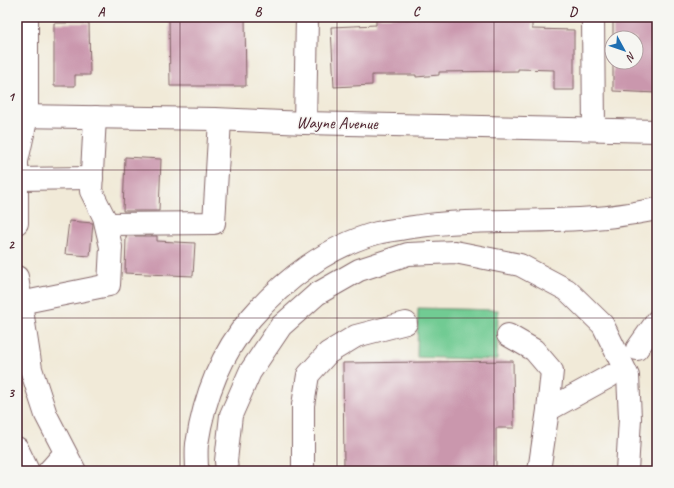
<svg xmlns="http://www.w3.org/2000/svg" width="674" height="488" viewBox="0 0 674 488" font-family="Caveat,sans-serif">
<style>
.park{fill:#71cb93;stroke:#5e755f}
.building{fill:#ca97ad}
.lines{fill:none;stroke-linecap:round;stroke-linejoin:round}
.minor-casing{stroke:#846668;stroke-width:24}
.major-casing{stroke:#846668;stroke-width:24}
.highway-casing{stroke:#846668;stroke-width:24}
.minor{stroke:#fff;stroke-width:22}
.major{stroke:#fff;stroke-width:22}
.highway{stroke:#fff;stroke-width:22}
.grid{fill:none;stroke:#4a1f2b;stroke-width:1;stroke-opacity:0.55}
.labels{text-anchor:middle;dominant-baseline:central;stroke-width:3;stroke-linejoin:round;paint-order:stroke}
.street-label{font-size:17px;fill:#4a1f2b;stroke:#f6f6f2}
.neatline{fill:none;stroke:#4a1f2b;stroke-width:1.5}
.grid-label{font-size:13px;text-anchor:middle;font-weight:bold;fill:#4a1f2b}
</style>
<rect width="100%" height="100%" fill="#f6f6f2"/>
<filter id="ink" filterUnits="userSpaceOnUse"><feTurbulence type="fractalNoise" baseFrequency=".025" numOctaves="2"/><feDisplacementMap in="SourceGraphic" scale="8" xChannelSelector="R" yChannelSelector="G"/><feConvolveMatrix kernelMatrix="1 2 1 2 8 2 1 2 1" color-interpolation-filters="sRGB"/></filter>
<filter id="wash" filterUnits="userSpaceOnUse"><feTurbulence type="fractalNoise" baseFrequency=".012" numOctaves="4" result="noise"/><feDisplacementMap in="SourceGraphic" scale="16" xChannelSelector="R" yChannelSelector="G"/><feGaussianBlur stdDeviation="0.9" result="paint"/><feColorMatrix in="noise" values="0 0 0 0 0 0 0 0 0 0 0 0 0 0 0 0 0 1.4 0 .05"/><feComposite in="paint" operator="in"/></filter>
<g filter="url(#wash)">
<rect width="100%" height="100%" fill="#f1ead8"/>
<path class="park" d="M418,308L498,310L497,360L417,357Z"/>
<g id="blocks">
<g class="building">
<path d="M169,17H245L246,86H170Z"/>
<path d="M376,17H532V29L574,30V90H554V70L518,69V71L439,72V75L416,77V75H372V85L334,87L331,27L376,25Z"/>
<path d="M613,17H657V93L613,91V62H636V38H613Z"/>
<path d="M54,23H89L90,75H75V86H54Z"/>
<path d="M125,157L161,159L159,211H123Z"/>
<path d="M69,221L93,223L90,256L65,254Z"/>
<path d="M126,236H157V241L195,243L193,276L125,273Z"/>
<path d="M513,361L514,428H496V471H344L343,363Z"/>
</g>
</g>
</g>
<g filter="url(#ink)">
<use href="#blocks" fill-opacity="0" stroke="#846668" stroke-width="1"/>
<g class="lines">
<defs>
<g id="minor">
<path d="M593,17L594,129"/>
<path d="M27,116V17"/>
<path d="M305,123L307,17"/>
<path d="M17,179L92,178"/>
<path d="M106,224L214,223L220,120"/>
<path d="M17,305L20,303L109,285L111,247L104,217L91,191L95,117"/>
<path d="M508,335L534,350L552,371L548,410L539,471"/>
<path d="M637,349L657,321"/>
<path d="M548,410L610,376"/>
<path d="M49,471L65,453"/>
<path d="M303,471V405L308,375L328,353L356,336L406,323"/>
</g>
<g id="major">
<path d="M17,116L215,119L305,123L657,131"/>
<path d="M17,223V161L27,116"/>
<path d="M17,277L31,369L46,415L75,471"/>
<path d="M17,448L28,471"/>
</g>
<g id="highway">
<path d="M197,471C197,462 196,453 197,444C204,397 221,354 251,318C284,280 328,246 377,233C389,230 401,229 413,227C473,218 534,223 594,218C615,217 636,213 657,209"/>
<path d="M227,471L226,461L231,415L250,372L281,326L317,294L359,270L408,254L455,252L520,265L567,290L603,325L628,376L630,418L627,471"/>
</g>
</defs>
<use href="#minor" class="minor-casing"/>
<use href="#major" class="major-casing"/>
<use href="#highway" class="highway-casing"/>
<use href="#minor" class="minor"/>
<use href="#major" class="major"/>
<use href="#highway" class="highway"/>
</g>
</g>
<path class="grid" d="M180,17V471M337,17V471M494,17V471M17,170H657M17,318H657"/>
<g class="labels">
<g class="street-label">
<text transform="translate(337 123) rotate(1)">Wayne Avenue</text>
</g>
</g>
<rect width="674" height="488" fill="none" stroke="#f6f6f2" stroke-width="44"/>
<g transform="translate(624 50) rotate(130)"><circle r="19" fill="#f6f6f2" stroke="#b1a0a2"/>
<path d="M0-3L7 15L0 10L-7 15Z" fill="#1f6fb2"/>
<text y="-6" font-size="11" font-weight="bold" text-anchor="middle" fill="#4a1f2b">N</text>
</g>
<rect x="22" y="22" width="630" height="444" class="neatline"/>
<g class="grid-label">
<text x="101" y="16">A</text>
<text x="258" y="16">B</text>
<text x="416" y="16">C</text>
<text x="573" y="16">D</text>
<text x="11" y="101">1</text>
<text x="11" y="249">2</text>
<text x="11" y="397">3</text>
</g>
</svg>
